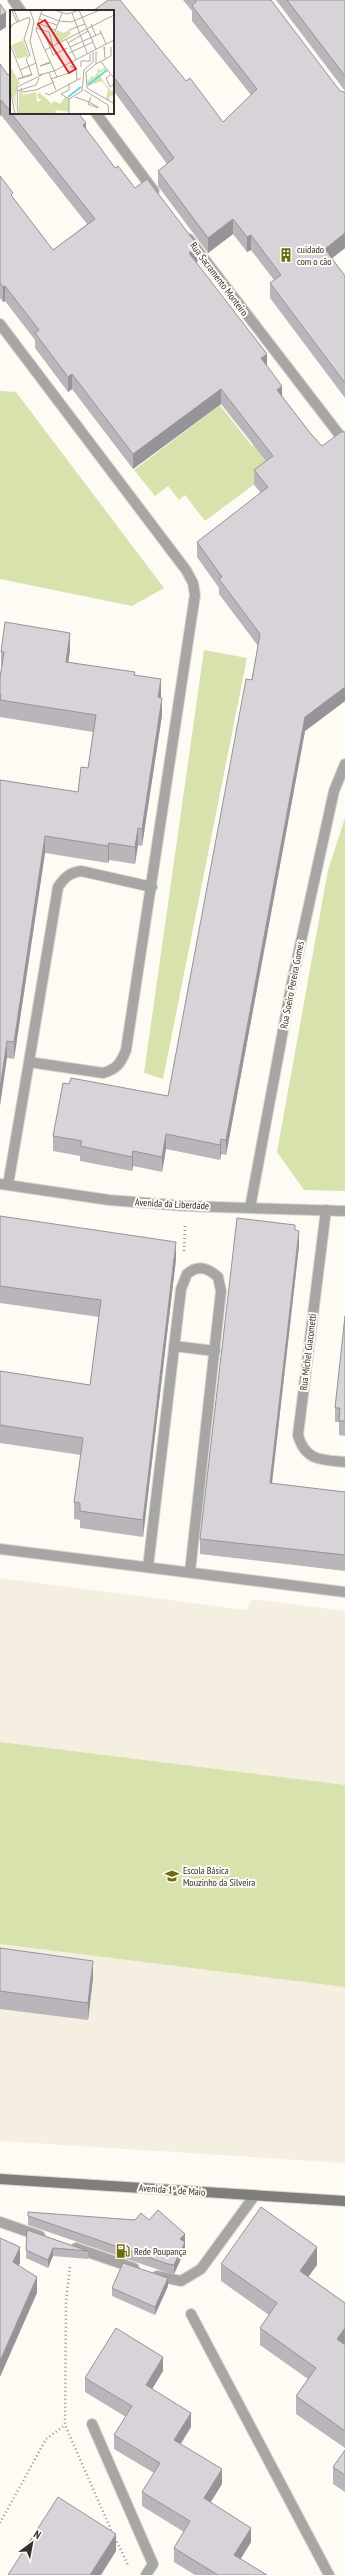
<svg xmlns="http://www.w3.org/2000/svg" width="345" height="2575" viewBox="0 0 345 2575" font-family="'PT Sans Narrow',sans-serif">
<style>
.built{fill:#f4efe1}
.green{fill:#d8e2ad}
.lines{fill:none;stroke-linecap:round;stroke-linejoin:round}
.service-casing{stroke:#d9d7d1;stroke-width:12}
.minor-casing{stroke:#d9d7d1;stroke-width:12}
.secondary-casing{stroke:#d9d7d1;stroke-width:12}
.path{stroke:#989692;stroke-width:2.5;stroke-dasharray:1 3;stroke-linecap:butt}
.service{stroke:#a7a6a4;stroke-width:10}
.minor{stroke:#a7a6a4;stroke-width:10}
.secondary{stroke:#7f7e7a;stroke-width:10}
.wall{fill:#b9b5bb}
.shaded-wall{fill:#969498}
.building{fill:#d7d3d9;stroke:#969498}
.labels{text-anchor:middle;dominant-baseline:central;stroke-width:4;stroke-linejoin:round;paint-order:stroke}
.poi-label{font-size:10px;fill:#32312f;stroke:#fefbf5;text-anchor:start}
.street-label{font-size:10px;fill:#32312f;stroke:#fefbf5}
.inset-river{fill:none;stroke:#65d7e5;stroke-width:2}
.inset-road{fill:none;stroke:#acaaa6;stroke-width:1}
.view{fill:#d62828;fill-opacity:0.15;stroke:#d62828;stroke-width:2}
.inset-edge{fill:none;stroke:#32312f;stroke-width:2}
</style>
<rect width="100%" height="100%" fill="#fefbf5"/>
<path class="built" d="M0,1578L246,1610L252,1599L345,1611V2163L0,2141Z"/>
<g class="green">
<path d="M0,391L16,392L164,588L132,606L0,579Z"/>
<path d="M220,405L252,446L294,414L314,440L205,521L185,495L179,500L168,486L155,496L134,470Z"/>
<path d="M204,650L247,658L163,1079L144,1073Z"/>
<path d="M345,818V1191L304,1190L277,1152L328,870Z"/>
<path d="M0,1742L345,1785V1987L0,1944Z"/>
</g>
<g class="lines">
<defs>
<g id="service">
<path d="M174,1346L215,1351"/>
<path d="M148,1567L181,1289L187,1274C198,1264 208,1268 218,1277L221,1291L190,1572"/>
<path d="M0,2222L40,2236"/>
<path d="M76,2248L134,2268"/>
<path d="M157,2276L181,2281L201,2269L255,2195"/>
<path d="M92,2424L153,2564L146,2575"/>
</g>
<g id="minor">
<path d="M13,0L21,11"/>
<path d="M96,113L154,191"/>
<path d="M189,239L345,442"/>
<path d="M0,324L186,570L193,583L195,595L126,1050C121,1063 117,1069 103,1073L29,1062L8,1185"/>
<path d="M29,1062L58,887C65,877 69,873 81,871L152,887"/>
<path d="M0,1184L109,1200L186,1206L345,1211"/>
<path d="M250,1208L292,982L334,791L345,764"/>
<path d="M326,1210L298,1435C305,1461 322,1460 345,1462"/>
<path d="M0,1549L345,1592"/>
<path d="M191,2314L329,2575"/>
</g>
<path id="secondary" d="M0,2179L345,2201"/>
</defs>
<use href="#service" class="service-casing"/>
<use href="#minor" class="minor-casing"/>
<use href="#secondary" class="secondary-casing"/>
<g class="path">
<path d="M184,1251L185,1226"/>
<path d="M70,2267L66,2301L65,2425L112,2532"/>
<path d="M0,2523L46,2439L65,2425"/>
<path d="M115,2538L128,2565"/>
</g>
<use href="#service" class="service"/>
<use href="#minor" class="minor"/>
<use href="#secondary" class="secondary"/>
</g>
<g class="wall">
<path d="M183,0H271L345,248L332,258L345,276V398L270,298V283L274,280L251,250L247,252L233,234L208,253L158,186V171L167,164L113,90V11L186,81L223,122L251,95L192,21V11Z"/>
<path d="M276,0H345V91Z"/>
<path d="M0,64L8,75L11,72V113H78L86,129L115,168L135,188L198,261L196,263L267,366L282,396L311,434L322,446L345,432V701L305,731L226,1155L221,1154L220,1160L166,1149L162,1172L133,1166L132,1171L80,1161V1156L53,1151V1136L69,1084L168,1096L258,646L219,594V588L197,557V542L261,493L254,485V470L266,461L221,404L133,469L72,389L68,392L35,348V340L5,301L3,302L0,298V176L13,198L53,250L87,224L1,115Z"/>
<path d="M70,650L68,662L135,675L160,698L162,715L142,846L138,845L135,864L109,860L108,863L45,853L14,1059L7,1058L0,780L78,792L88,768L93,732L0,717V678L1,669V652Z"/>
<path d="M0,1216L176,1259L143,1537L80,1528V1520L74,1519V1502L81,1455L0,1443V1371L90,1385L99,1317L0,1303Z"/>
<path d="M295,1230L299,1246L272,1484L345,1492V1571L200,1554V1539Z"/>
<path d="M345,1316V1436L339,1435V1422H335V1408Z"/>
<path d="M0,1948L93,1978L88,2020L0,2009Z"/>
<path d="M28,2216L149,2220L185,2234V2250L174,2274L168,2273L28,2225Z"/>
<path d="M27,2230L88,2251V2259L53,2256L48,2268L26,2258Z"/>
<path d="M221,2264L317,2265L308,2277L345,2303V2448L296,2414V2396L308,2379L260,2345V2328L269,2315L221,2281Z"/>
<path d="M168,2286L155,2315L112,2296V2288Z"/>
<path d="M163,2371L152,2389L191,2427L181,2444L222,2484L211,2502L251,2542L241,2559L267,2575H195L174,2562V2548L184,2532L142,2506V2492L154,2473L114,2449V2435L126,2417L85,2392V2378Z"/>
<path d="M345,2450V2492L333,2484V2467Z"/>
</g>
<g class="shaded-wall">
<path d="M6,12V27L0,31V16Z"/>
<path d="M1,100V115L0,116V101Z"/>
<path d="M86,123V138L83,125Z"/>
<path d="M233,219V234L208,253V238Z"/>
<path d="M345,233V248L325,264V249Z"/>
<path d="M251,235V250L247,252V237Z"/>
<path d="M198,246V261L189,268V253Z"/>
<path d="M5,286V301L3,302V287Z"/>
<path d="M267,354V369L261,358Z"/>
<path d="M72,374V389L68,392V377Z"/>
<path d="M282,386V401L277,390Z"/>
<path d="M221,389V404L133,469V454Z"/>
<path d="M70,633V650L66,679V662Z"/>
<path d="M161,679V697L158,714V697Z"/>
<path d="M345,687V701L305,731L226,1155V1140L305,717Z"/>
<path d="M162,698V715L142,846V829Z"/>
<path d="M138,828V845L135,864V847Z"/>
<path d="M45,836V853L14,1059V1042Z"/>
<path d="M109,843V860L108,863V846Z"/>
<path d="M7,1041V1058L0,1106V1089Z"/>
<path d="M166,1134V1149L162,1172V1157Z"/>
<path d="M221,1139V1154L220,1160V1145Z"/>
<path d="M133,1151V1166L132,1171V1157Z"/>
<path d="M299,1231V1246L270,1499V1483Z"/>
<path d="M176,1242V1259L143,1537V1520Z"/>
<path d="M93,1961V1978L88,2020V2003Z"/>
<path d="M185,2234V2250L174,2274V2265L180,2239Z"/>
<path d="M20,2247V2263L13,2278V2262Z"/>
<path d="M317,2247V2265L300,2288V2271Z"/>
<path d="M53,2248V2256L48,2268V2260Z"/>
<path d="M37,2277V2293L0,2377V2361Z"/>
<path d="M168,2278V2286L155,2315V2307Z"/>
<path d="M345,2328V2345L337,2339Z"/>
<path d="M163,2357V2371L146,2399V2385Z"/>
<path d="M191,2413V2427L174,2454V2440Z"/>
<path d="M222,2469V2484L204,2512V2498Z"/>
<path d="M251,2528V2542L234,2569V2555Z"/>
<path d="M116,2534V2551L101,2575H90Z"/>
</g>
<g class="building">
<path d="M108,0H120L186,81L190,78L223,122L257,89L192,6L196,2L195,0H271L340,91L345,92V233L325,249L345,276V383L270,283L281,275L251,235L247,237L233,219L208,238L158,171L174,158L113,76V11H93Z"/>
<path d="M287,0H345V76Z"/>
<path d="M0,4L6,12L0,16Z"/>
<path d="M0,64L8,75L11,72V112L1,100L0,101Z"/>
<path d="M11,113H78L86,123L83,125L99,146L115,168L118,166L135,188L147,179L198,246L189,253L267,354L261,358L282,386L277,390L311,434L322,446L341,432H345V687L305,717L226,1140L221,1139L220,1145L166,1134L162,1157L133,1151L132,1157L80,1146L82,1141L53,1136L63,1083L69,1084L71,1078L168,1096L244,690L246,679L252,680L260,634L219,579L222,577L197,542L268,487L254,470L273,456L221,389L133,454L72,374L68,377L35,333L39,330L5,286L3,287L0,283V176L13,193L11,195L53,250L95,219Z"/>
<path d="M5,622L70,633L66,662L135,672L134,675L161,679L158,697L162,698L142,829L138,828L135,847L109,843L108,846L45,836L14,1042L7,1041L0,1089V780L78,792L81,767L88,768L96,715L0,700L1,695H0V678L4,652H1Z"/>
<path d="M0,1216L176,1242L143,1520L80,1511V1503L74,1502L83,1438L0,1425V1371L90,1385L101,1300L0,1286Z"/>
<path d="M237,1218L295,1225V1230L299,1231L270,1483L345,1492V1555L200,1539Z"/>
<path d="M345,1316V1421H339L340,1408H335Z"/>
<path d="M0,1948L93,1961L88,2003L0,1991Z"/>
<path d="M261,2207L317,2247L300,2271L345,2303V2328L337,2339L345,2345V2431L296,2396L316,2368L260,2328L277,2303L221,2264Z"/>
<path d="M158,2210L185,2234L180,2239L185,2242L174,2265L168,2264L28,2216V2212L135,2220L141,2213L149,2220Z"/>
<path d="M27,2230L88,2251L53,2248L48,2260L26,2250Z"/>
<path d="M0,2238L20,2247L13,2262L37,2277L0,2361Z"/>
<path d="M123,2263L168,2278L155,2307L112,2288Z"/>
<path d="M116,2328L163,2357L146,2385L191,2413L174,2440L222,2469L204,2498L251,2528L234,2555L267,2575H218L174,2548L190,2521L142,2492L160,2463L114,2435L132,2406L85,2378Z"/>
<path d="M345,2450V2475L333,2467Z"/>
<path d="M58,2497L116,2534L90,2575H8Z"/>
</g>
<defs>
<symbol id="building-bare" viewBox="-9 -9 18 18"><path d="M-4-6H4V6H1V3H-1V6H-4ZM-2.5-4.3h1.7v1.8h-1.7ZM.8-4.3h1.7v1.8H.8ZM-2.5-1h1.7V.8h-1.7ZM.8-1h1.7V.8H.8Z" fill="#6b6c0b" stroke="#fefbf5" stroke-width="2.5" paint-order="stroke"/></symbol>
<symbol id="school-bare" viewBox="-9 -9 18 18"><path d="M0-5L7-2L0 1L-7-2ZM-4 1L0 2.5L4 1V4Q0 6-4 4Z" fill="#6b6c0b" stroke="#fefbf5" stroke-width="2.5" paint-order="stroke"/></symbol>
<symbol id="fuel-bare" viewBox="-9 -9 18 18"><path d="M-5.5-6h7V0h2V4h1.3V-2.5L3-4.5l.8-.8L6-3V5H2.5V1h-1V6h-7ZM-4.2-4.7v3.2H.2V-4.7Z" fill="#6b6c0b" stroke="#fefbf5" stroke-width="2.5" paint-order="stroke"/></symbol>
</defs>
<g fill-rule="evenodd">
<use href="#building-bare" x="276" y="245" width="20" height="20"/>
<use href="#school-bare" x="162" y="1866" width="20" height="20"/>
<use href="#fuel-bare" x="113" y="2241" width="20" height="20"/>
</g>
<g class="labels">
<g class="poi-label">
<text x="297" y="249">cuidado<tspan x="297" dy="12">com o cão</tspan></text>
<text x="183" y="1870">Escola Básica<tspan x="183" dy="12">Mouzinho da Silveira</tspan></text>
<text x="134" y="2251">Rede Poupança</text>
</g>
<g class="street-label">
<text transform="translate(219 279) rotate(53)">Rua Sacramento Monteiro</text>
<text transform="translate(292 985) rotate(-79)">Rua Soeiro Pereira Gomes</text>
<text transform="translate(172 1204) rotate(3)">Avenida da Liberdade</text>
<text transform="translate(308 1352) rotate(-83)">Rua Michel Giacometti</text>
<text transform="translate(172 2190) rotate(4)">Avenida 1º de Maio</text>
</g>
</g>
<g transform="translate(10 10)">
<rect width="104" height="104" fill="#fefbf5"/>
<path d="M47,20L53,23L59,20L61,24L48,33L45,26ZM13,30L19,46L7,49L2,35ZM0,56L10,73L7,76L5,89L8,104L0,77ZM94,57L96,59L89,63L94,72L102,82L104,75V85L100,86L99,91L96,89L98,79L92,71L77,76L78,68L80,71V67L83,66L84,68L87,63L88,66L87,59L92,60ZM9,79L13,85L26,82L27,92L32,90L28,88L27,84L30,83L42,94L45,88L44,91L50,94L55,87L59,89V102L48,100L45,101L46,104H9Z" fill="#d8e2ad"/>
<path class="inset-river" d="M78,75L97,60M58,87L71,77"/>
<path class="inset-road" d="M4,0L9,12M20,0L24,12L20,31L29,65M32,0L26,20L47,67M44,0L57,4L70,0M69,0L86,39M2,1L7,12M62,3L77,43M31,4L49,11M29,9L47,15M49,11L61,12L90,0M28,13L45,20M81,14L86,26M26,18L39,22L43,36M0,19L3,14L17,8M59,20L75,14M90,20L96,34M36,27L43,45L57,38M56,29L66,49M58,33L78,21M0,34L13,67M48,34L44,24L52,3M60,37L91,23M95,39L94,37L95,48M35,40L104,5M86,41V54L76,62L77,78L103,93M59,43L83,32M40,52L30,56L40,53M91,52L103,67M86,54L101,46V37M60,56L66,59L67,70M71,57V51H80V44M10,60L26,53M39,63L46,80M29,65L44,61L104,30M100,65L96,68L100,77L104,74M8,69L22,65L16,49L20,45L14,29L19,14L20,8H17M8,69L22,64M41,69L59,63M59,73V80L51,84L59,89M0,78L5,104M11,78L12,82L26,80L44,72M74,80L98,95L99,104M7,81L26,75L29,68M72,81L74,60L83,52V42M35,83L39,85L71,68M65,87L79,92L81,87M59,89L72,81M79,92L88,97V98L78,94ZM8,104L7,77L32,65M59,104V89"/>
<path class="view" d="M35,10L66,59L59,63L28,14Z"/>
<rect width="104" height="104" class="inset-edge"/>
</g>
<g transform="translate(32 2543) rotate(32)" stroke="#fefbf5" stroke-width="3" paint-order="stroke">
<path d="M0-3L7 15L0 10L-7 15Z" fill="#32312f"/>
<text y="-6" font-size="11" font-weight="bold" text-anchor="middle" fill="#32312f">N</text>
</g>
</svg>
